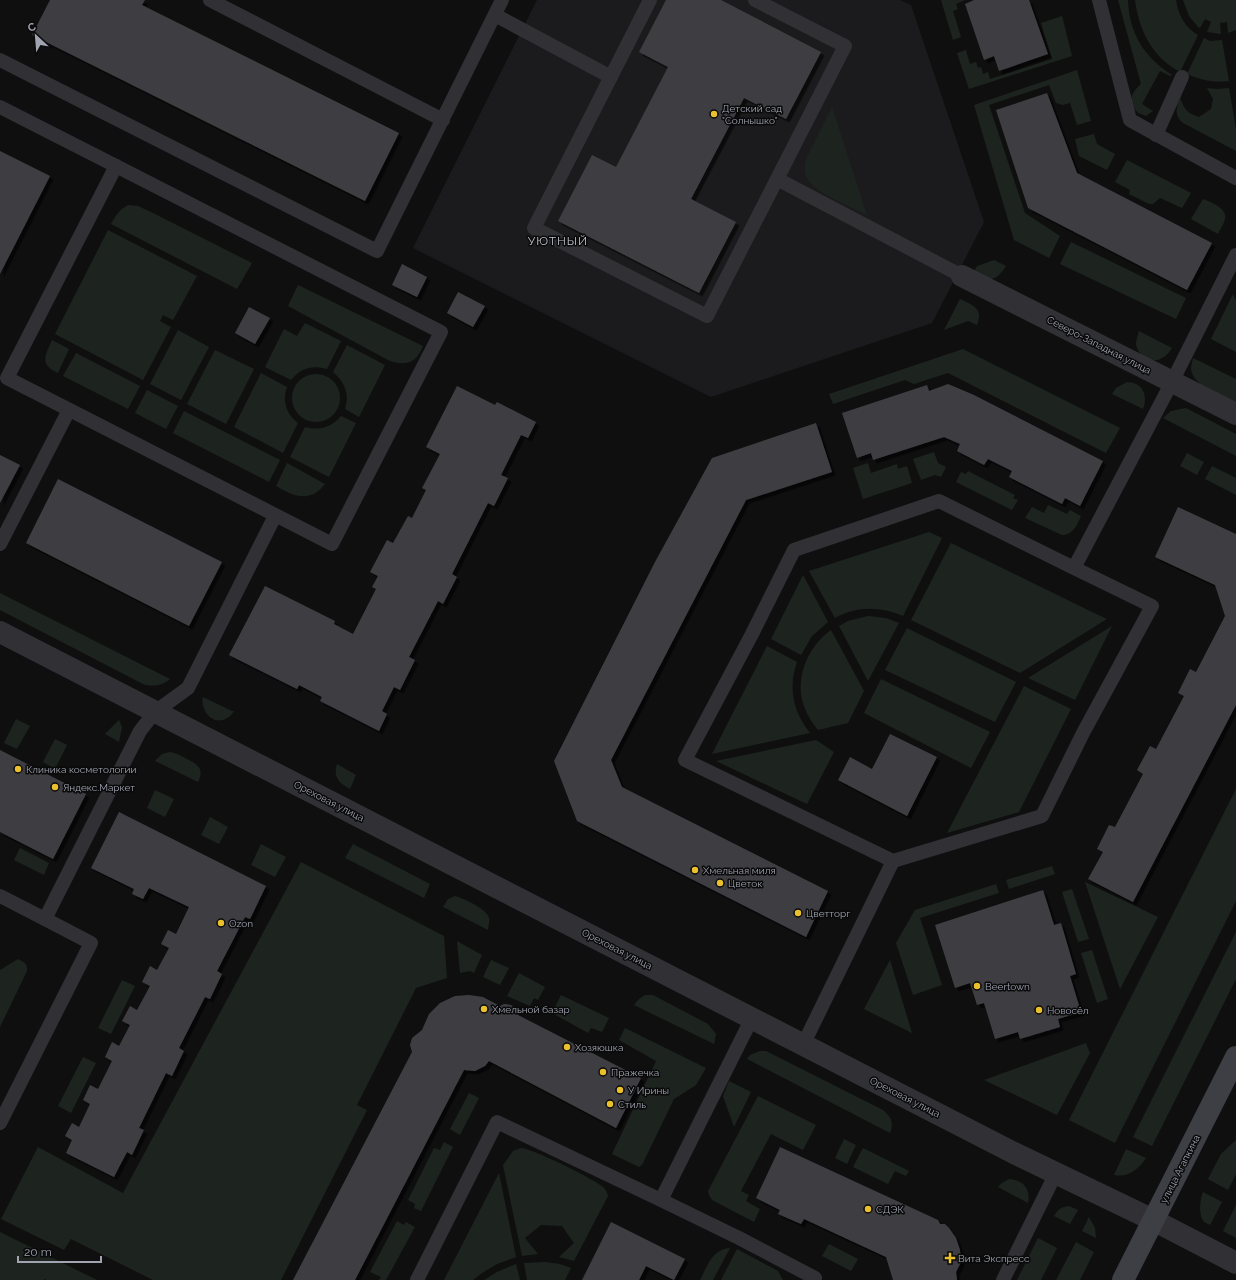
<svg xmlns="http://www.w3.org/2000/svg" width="1236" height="1280" viewBox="0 0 1236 1280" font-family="Raleway,sans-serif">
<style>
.built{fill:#1b1b1d}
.green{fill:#1d241f}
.building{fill:#3e3e43;filter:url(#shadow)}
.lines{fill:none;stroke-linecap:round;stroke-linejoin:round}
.lane{stroke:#303035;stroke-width:14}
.street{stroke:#303035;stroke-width:22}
.secondary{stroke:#3e3f45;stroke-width:22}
.poi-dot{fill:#eac02d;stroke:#0a0a0b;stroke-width:1.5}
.labels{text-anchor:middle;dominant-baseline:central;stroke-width:3;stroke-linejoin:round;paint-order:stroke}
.poi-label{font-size:10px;fill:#a0a3b0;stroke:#0a0a0b;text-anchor:start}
.street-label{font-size:10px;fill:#a0a3b0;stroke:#0a0a0b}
.quarter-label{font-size:12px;letter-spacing:1px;fill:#c1c3cd;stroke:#0a0a0b}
</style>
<defs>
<filter id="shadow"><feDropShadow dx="3.5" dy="3.5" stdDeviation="0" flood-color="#0009"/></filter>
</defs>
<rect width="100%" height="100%" fill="#0f0f10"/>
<path class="built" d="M537,0H900L911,5L984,222L932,323L711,397L413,248Z"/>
<g class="green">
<path d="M941,0H965L956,4L958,9L953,11L961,37L953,40Z"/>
<path d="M1118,0H1128C1129,33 1144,57 1172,75L1170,76L1160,71L1142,104L1153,111L1146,116L1138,113C1128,101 1130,94 1141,84Z"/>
<path d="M1135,0H1176C1178,14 1185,28 1198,35L1180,72C1152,57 1139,30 1135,0Z"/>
<path d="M1183,0H1236V30L1228,33L1227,22L1220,23L1221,34L1207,32L1211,22L1205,19L1200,28L1198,27L1189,16Z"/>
<path d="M1062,16L1072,56L969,89L957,53L966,50L970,64L976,62L978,68L981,67L983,74L988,72L990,79L1052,59L1041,23Z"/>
<path d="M1204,38L1210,41L1222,40L1229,81C1213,83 1201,80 1187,74Z"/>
<path d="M1077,70L1091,121L1077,125L1070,103L1063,105L1056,103L1049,85L989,105L1025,213L1060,236L1049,258L1014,240L974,105Z"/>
<path d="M1207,88L1217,89L1229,88L1236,129V151L1183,123C1174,115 1176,108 1180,98C1185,110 1187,113 1199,117L1211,109L1213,99Z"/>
<path d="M832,107L867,215C853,208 816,193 808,180C804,173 804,167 806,159Z"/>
<path d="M1094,134L1097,144L1115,154L1107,170L1079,156L1075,139Z"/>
<path d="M1127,160L1191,193L1182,208L1160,198L1153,204H1149L1129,194L1130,190L1115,182Z"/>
<path d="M1203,199C1210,202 1228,208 1225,219C1224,224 1220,229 1218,234L1191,219Z"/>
<path d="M128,205L138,206L151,212L252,263L237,289L111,224C116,215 119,210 128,205Z"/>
<path d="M108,230L197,276L173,320L163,315L160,321L171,327L143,380L55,334Z"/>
<path d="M1071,242L1186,298L1176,319L1060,264Z"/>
<path d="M994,260L1006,266C995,283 990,281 973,273L977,266Z"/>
<path d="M298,285L423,346C416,363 406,367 388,360L288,306Z"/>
<path d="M1233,294L1236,301V352L1211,339Z"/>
<path d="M960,299C973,305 984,309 977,325L968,321L944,330Z"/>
<path d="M305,323L341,341L327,369C312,365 301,368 291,380L265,367L284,329L297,336Z"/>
<path d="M178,330L209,347L181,400L150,384Z"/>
<path d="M1139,331L1172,348C1169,352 1166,357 1160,359C1151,364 1137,355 1136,344C1136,340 1138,335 1139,331Z"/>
<path d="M52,340L69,349L58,373C39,364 45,356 52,340Z"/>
<path d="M347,345L385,365L359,417L345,409C350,395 345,382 333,372Z"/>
<path d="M963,349L1120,428L1106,453L948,373L914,384L905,380L833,404L829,394Z"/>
<path d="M215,350L254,369L226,424L187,404Z"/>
<path d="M76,353L140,386L128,409L63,376Z"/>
<path d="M1193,358L1236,379V402C1224,396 1196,387 1192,373C1190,368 1192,363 1193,358Z"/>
<path d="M261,373L287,387C282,401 286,414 298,423L283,453L234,427Z"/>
<circle cx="316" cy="398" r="24"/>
<path d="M1127,382C1143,382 1148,396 1143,409L1112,394L1116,388Z"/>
<path d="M147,390L178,406L166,429L135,413Z"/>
<path d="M1186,408L1236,434V456L1163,418L1171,411Z"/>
<path d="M184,411L280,460L269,482L173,433Z"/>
<path d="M341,416L356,423L329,477L290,457L305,427C320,431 332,427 341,416Z"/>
<path d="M934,452L938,463L946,467L941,477L935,475L921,480L913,459Z"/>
<path d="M1187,453L1204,462L1197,475L1180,466Z"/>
<path d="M287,463L325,484C310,503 294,497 276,486Z"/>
<path d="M868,463L871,473L897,464L898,469L907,466L912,483L863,499L853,468Z"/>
<path d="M1212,466L1236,478V495L1205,479Z"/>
<path d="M968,471L1015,495L1013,498L1018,500L1012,510L956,482L961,472L966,474Z"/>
<path d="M1048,505L1067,514L1070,510L1081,516C1077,525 1073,535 1062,535L1025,518L1032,507L1044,513Z"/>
<path d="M929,532L942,538L903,616C880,606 856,606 835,618L809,571Z"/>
<path d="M951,543L1088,610L1107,619L1020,673L911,620Z"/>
<path d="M803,575L828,622L812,636L801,655L771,639Z"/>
<path d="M0,593L170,679C162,686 153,687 143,684L0,610Z"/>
<path d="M868,616L886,618L899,623L868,681L839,626L848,621Z"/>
<path d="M1112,626L1075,700L1028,678Z"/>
<path d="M907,628L1016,682L995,722L885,670Z"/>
<path d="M831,630L864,691L848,723L818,730C812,723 807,715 804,706C794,679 808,646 831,630Z"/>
<path d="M767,646L797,662C788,687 793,712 810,733L712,754Z"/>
<path d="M881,679L990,732L971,768L864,713Z"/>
<path d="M1024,686L1071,709L1019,812L947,833Z"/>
<path d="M203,697L232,711H234C232,714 230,717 227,718C213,727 200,710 203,697Z"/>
<path d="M16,719L30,726L17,749L4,743Z"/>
<path d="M119,720L122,727L119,742L105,734Z"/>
<path d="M55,739L67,745L55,769L43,762Z"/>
<path d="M816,740L834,752L807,804L716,761Z"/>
<path d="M170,752C176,753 180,755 185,758C197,764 205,768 198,782L155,761L162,754Z"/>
<path d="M337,764L356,775L350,789C339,783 333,777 337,764Z"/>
<path d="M1236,789V901L1115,1143L1069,1120Z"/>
<path d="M155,790L174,799L165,817L147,808Z"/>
<path d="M210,817L228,827L219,844L201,835Z"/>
<path d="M261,844L286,857L275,877L251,865Z"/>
<path d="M353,844L430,884L424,898L345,858Z"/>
<path d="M20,848L49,863L44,875L14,860Z"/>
<path d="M301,862L444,936L447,978L416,988L357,1105L367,1110L281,1280H153L71,1239L64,1250L1,1219L38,1147L123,1193Z"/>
<path d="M1052,866L1055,874L1009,889L1006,880Z"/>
<path d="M1085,882L1158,917L1120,989Z"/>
<path d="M996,884L999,893L920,918L942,985L913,995L896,943L915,910Z"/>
<path d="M1072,889L1089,939L1078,942L1062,892Z"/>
<path d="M455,896C463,898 487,909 489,918C490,921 488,927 488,930L443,907L448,899Z"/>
<path d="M1236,932V979L1152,1146L1133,1137Z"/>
<path d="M457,941L482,955L474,973L470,971L460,973Z"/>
<path d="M1092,950L1108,999L1097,1003L1081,953Z"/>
<path d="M18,959C24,962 28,964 27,971L0,1027V970Z"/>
<path d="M491,960L509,968L500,985L483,977Z"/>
<path d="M890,960L912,1033L864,1009Z"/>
<path d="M519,973L545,987L538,1000L534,998L530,1006L507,996Z"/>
<path d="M122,980L135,986L111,1034L98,1028Z"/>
<path d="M561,995L609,1018L602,1032L591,1028L588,1033L552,1013Z"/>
<path d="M645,995H653L708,1024L716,1034L714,1044L634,1005L639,999Z"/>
<path d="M625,1028L706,1068L696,1085L674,1099L642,1165L639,1167L612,1154L656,1061L619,1040Z"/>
<path d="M1086,1043L1090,1053L1057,1115L984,1080Z"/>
<path d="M760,1051H766L772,1054L883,1110C891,1117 894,1122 890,1133L747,1059L750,1055Z"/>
<path d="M83,1057L96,1063L71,1113L58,1106Z"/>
<path d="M729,1081L751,1092L734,1127L723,1096Z"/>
<path d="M469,1093L479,1098L460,1135L450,1129Z"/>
<path d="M758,1096L816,1125L803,1150L771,1134L741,1191L749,1195L746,1201L760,1209L754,1222L712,1200L709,1195L708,1191Z"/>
<path d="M844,1139L856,1145L847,1164L835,1158Z"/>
<path d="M1236,1140V1174L1228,1190L1208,1179L1221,1154Z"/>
<path d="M444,1142L453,1147L421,1211L414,1208L415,1204L408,1200L434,1148L440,1150Z"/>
<path d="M521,1148C534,1149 594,1179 603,1187C606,1190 607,1192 608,1196L574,1261L559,1257L574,1243L562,1226L541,1225L525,1238L538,1254L522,1256L503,1165L513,1151Z"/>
<path d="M863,1148L909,1171L906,1176L895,1171L888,1184L853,1167Z"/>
<path d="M1126,1149L1146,1158C1139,1169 1128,1178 1114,1175Z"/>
<path d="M499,1173L516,1257L497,1264L482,1273L473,1280H444Z"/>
<path d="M1009,1179C1023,1180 1031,1189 1028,1203L998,1187L1002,1183Z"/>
<path d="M1203,1192L1222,1202L1210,1225C1208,1224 1206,1223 1204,1222C1198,1215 1200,1199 1203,1192Z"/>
<path d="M1236,1205V1238L1223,1231Z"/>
<path d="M1069,1206L1078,1210L1070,1224L1054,1216C1058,1209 1061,1207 1069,1206Z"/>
<path d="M1089,1217L1095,1228L1096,1238L1082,1231Z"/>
<path d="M397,1221L404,1225L406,1222L415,1227L386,1280H379L381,1277L370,1272Z"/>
<path d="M0,1232L97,1280H47L44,1279V1280H0Z"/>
<path d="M1038,1238L1057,1248L1041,1280H1017Z"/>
<path d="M1076,1242L1094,1252L1080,1280H1056Z"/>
<path d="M829,1244L858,1259L851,1271L822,1256Z"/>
<path d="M730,1248L713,1280H700C707,1267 712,1249 730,1248Z"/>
<path d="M737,1249L778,1271L783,1280H721Z"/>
<path d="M545,1262L560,1264L571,1268L565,1280H527L524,1263Z"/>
<path d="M516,1264L520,1280H484L497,1272Z"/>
</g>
<g class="building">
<path d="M50,0H145L142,5L399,133L365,201L32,35Z"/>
<path d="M666,0H721L821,52L786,119L744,98L691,199L736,222L699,293L558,221L592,155L616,167L668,67L639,52Z"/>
<path d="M974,0H1029L1048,54L999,71L994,56L984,60L965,4Z"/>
<path d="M1047,93L1077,173L1212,243L1187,290L1028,208L996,110Z"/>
<path d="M0,151L50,176L0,274Z"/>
<path d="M402,264L427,277L417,297L392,285Z"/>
<path d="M458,292L485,306L473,327L447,313Z"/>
<path d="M249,307L270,318L255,344L235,333Z"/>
<path d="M948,384L974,395L1103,461L1080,506L1065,498L1062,504L1009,477L1012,471L988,459L984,465L957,451L960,444L944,437L873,460L871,453L857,458L842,413L927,385L929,391Z"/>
<path d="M457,386L495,405L497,402L536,422L528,438L521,435L501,475L508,478L494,506L488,503L452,574L457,577L443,604L438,601L409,657L415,660L400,690L394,687L382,711L387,714L379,731L320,701L322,697L299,685L297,689L229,655L265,586L335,621L334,624L353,634L376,589L372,587L378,576L370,572L387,540L393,543L408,516L412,518L426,490L422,488L440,454L426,447Z"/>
<path d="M816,423L832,472L746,500L611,760L622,787L828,891L806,937L577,821L554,761L655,562L712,458Z"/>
<path d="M0,455L20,465L0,503Z"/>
<path d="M58,479L222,562L189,626L26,543Z"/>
<path d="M1178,507L1236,534V705L1133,902L1088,879L1103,852L1097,849L1109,825L1115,827L1143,774L1137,770L1150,746L1156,749L1184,696L1178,693L1190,669L1196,672L1225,616L1215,585L1155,557Z"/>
<path d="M890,734L937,757L907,816L838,780L850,757L872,769Z"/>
<path d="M0,750L86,794L53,859L0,832Z"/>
<path d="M119,812L266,886L250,919L245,917L217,971L222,974L210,999L205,997L179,1048L184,1051L172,1076L166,1073L139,1128L144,1130L132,1155L127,1152L114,1177L66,1153L72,1140L65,1136L72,1123L79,1127L90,1104L83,1100L90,1085L98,1089L112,1061L105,1057L112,1042L119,1046L130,1025L122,1021L130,1006L137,1010L150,986L142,982L150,966L157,970L169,948L161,944L168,930L176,934L189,907L149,888L143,899L132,894L134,889L91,868Z"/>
<path d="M1043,890L1054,925L1061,923L1076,974L1070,976L1081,1012L1058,1019L1060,1027L1020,1039L1018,1032L995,1039L984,1003L977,1005L970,983L955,988L935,925Z"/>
<path d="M469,995L483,997L500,1006L504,1004L511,1005L516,1009L518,1015L641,1078L616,1128L489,1061L485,1066L475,1071L464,1070L355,1280H293L412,1052L410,1045L412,1038L422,1030L429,1014L440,1003L455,996Z"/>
<path d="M780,1147L938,1220L940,1224H945L949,1228L956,1238L960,1250L961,1262L956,1272L957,1280H893L886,1257L804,1219L801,1224L778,1214L780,1210L756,1198Z"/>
<path d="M611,1222L685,1259L674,1280L646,1266L639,1280H582Z"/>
</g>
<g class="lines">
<g class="lane">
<path d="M210,0L443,120"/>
<path d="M650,0L534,228L707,316L845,46L755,0"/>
<path d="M1099,0L1130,120L1236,178"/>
<path d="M495,15L611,77"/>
<path d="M0,60L377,251L502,0"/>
<path d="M0,107L116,166"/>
<path d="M1156,135L1182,77"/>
<path d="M116,166L441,332L332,544L7,378Z"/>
<path d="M777,179L962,276"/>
<path d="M0,544L69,410"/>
<path d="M1074,568L1152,606L1083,733L1042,816L893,861L685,760L752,634L794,550L939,501L1074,568L1172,382L1236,255"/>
<path d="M0,896L45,919"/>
<path d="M752,1018L661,1200L739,1238L815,1278L814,1280"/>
<path d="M803,1045L893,861"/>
<path d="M0,1123L91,943L45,919L140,731L155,712L188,688L275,516"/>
<path d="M417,1280L497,1122L661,1200"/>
<path d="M1003,1280L1056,1173"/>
</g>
<g class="street">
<path d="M962,276L1236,414"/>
<path d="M0,632L1014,1153L1153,1220L1236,1263"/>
</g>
<path class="secondary" d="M1123,1280L1236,1057"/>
</g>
<g class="poi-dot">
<circle cx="714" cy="114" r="4"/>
<circle cx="18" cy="769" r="4"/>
<circle cx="55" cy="787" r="4"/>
<circle cx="695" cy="870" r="4"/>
<circle cx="720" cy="883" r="4"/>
<circle cx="798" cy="913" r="4"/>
<circle cx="221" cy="923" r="4"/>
<circle cx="977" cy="986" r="4"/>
<circle cx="484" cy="1009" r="4"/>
<circle cx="1039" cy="1010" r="4"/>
<circle cx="567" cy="1047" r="4"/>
<circle cx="603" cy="1072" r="4"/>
<circle cx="620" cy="1090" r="4"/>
<circle cx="610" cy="1104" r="4"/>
<circle cx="868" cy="1209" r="4"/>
<path d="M948 1252h4v4h4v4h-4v4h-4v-4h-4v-4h4z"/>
</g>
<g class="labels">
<g class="poi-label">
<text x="722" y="108">Детский сад<tspan x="722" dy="12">"Солнышко"</tspan></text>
<text x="26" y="769">Клиника косметологии</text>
<text x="63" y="787">Яндекс.Маркет</text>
<text x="703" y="870">Хмельная миля</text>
<text x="728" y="883">Цветок</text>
<text x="806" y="913">Цветторг</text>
<text x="229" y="923">Ozon</text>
<text x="985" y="986">Beertown</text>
<text x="492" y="1009">Хмельной базар</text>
<text x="1047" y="1010">Новосёл</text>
<text x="575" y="1047">Хозяюшка</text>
<text x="611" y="1072">Пражечка</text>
<text x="628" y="1090">У Ирины</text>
<text x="618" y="1104">Стиль</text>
<text x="876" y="1209">СДЭК</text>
<text x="958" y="1258">Вита Экспресс</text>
</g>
<g class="street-label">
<text transform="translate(1099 345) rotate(27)">Северо-Западная улица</text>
<text transform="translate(329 801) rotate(27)">Ореховая улица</text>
<text transform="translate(617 949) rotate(27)">Ореховая улица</text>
<text transform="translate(905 1097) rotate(27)">Ореховая улица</text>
<text transform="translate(1180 1169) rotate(-63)">улица Агапкина</text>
</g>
<g class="quarter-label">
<text x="558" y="241">УЮТНЫЙ</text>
</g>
</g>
<g transform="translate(36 36) rotate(334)" stroke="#0a0a0b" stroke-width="3" paint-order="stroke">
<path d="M0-3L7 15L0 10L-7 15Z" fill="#a0a3b0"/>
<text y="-6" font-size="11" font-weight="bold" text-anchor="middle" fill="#a0a3b0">С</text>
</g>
<path d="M18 1256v6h83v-6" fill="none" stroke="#a0a3b0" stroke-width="2"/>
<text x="24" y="1256" font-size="12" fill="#a0a3b0" stroke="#0a0a0b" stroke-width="3" paint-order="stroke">20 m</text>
</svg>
